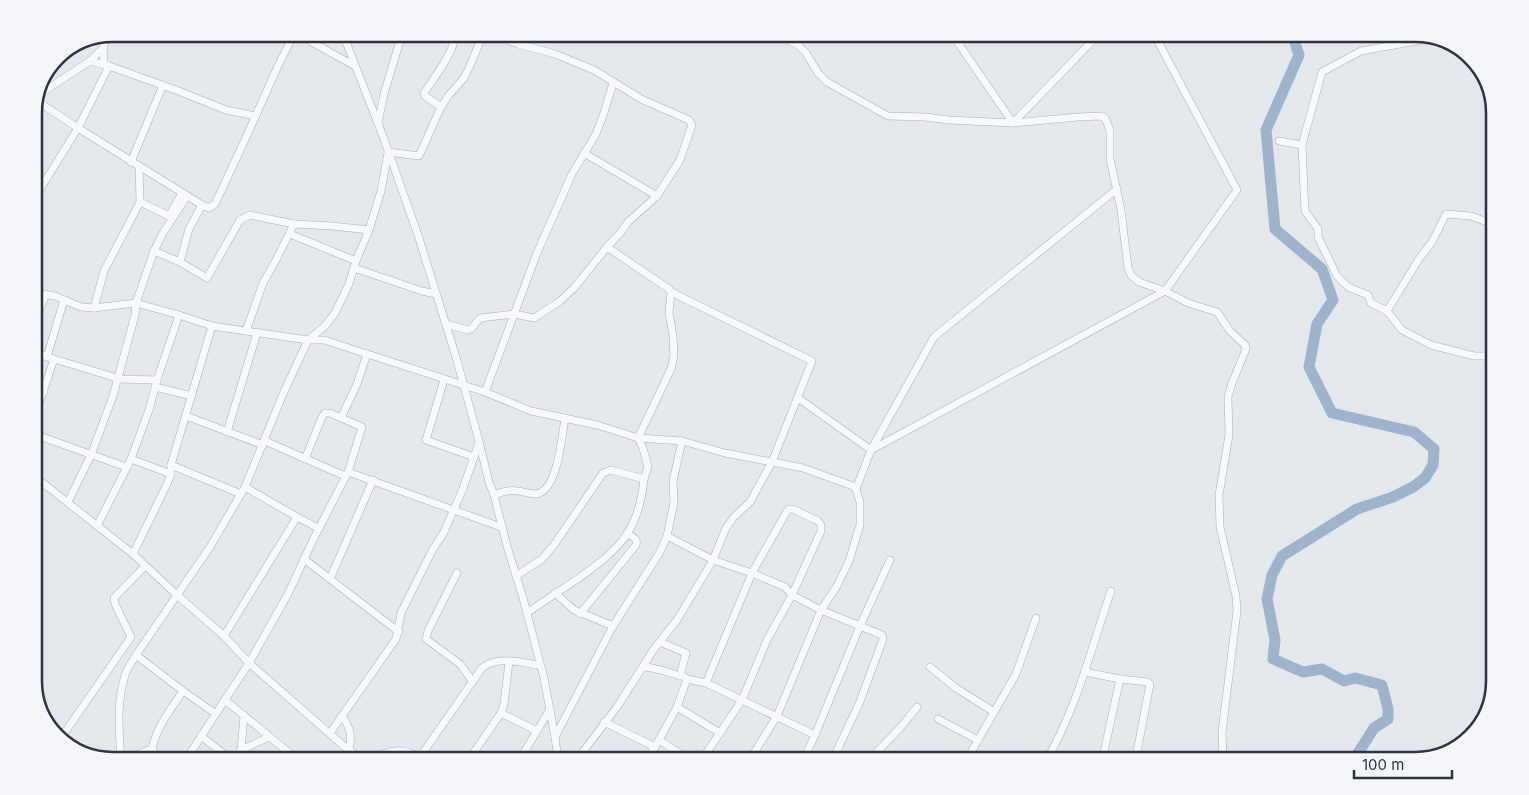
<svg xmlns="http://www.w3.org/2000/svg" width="1529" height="795" viewBox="0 0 1529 795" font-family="Inter,sans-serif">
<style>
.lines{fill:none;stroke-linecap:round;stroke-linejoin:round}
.river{stroke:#9fb4cc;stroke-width:11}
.minor-casing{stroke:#a9aeb7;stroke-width:8}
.minor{stroke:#f7f8fa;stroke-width:7}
.rim{fill:none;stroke:#2b3445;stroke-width:2.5}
</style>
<rect width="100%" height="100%" fill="#e4e7ec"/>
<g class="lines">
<path class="river" d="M1292,34L1299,55L1266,130L1275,229L1322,269L1333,300L1317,324L1309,367L1332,413L1414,432L1434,449L1433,465L1425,478L1413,487L1393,497L1357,509L1282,556L1272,575L1267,599L1275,640L1273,659L1303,672L1322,669L1344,681L1355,678L1382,685L1388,709V719L1374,728L1353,761"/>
<defs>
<g id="minor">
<path d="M297,34L355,66"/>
<path d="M343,34L384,139L418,235L456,357L479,441L489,482L494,495L507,546L523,598L544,678L555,737L558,761"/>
<path d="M775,34L798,45L806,53L818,73L827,82L888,116L925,117L949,120L1013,123L1078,117L1101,116L1105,118L1110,130V159L1121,210L1128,268L1131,275L1139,282L1165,291L1188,303L1217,312L1230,331L1245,345L1246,349L1231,386L1228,397L1229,435L1219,495L1220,527L1236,596L1237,611L1222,732L1223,761"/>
<path d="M952,34L1013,123L1099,34"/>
<path d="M90,61L103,48"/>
<path d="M104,64L103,48L107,36"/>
<path d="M41,93L90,61L109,66L176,90L226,110L256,116"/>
<path d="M37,101L78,128L202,205"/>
<path d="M441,107L425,96L424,93C432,81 455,51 454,38L448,34"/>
<path d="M378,123L384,94L402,34"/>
<path d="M1279,141L1302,145L1305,211L1318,229V237L1337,276L1348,287L1368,295L1371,303L1387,311"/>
<path d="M1302,145L1322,72L1361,51L1433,38"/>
<path d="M388,152L419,156L441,107L449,95L464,78L470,66L483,34"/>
<path d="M584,153L657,196"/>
<path d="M131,162L163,85"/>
<path d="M34,199L78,128L109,66"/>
<path d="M140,202L169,216L182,193"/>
<path d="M1495,225L1471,216L1446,214L1432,242L1419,259L1387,311L1402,330L1431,345L1474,356H1485L1495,362"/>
<path d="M290,234L356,261"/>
<path d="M154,251L180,262L207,278L240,220L250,215L294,224"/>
<path d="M180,262L189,229L202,205L209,208L215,204L243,144L278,66L294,34"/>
<path d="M354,268L422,291L436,294"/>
<path d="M34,293L55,296L81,307L94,308L136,303L179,315"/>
<path d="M94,308L104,271L140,202L139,166"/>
<path d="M34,323L46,294"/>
<path d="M446,324L468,330L471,329L480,318L514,314L534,318L560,301L574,288L607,247L621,232L628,222L657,196L680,160L692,125L689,120L641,99L594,70L555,54L518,44L491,34"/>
<path d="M246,331L263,283L275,262L294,224L332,226L369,230L370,227"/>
<path d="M34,351L47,357L107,375L118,379L157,380"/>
<path d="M47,357L64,300"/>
<path d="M444,380L426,440L474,457"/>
<path d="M34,386L44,392"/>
<path d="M155,387L192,396"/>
<path d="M485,392L537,253L572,174L596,134L604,113L613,83"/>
<path d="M798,398L871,450L1165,291L1237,190L1154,34"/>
<path d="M186,416L263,445"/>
<path d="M341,418L357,384L367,354"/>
<path d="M34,419L54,359"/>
<path d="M227,432L257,333"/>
<path d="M34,434L126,467"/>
<path d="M265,441L345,476"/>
<path d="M131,459L171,474"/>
<path d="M171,465L241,494"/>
<path d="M348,472L501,527"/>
<path d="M34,476L133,554L178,596L224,636L249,663L345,747L363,760"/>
<path d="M245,487L297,517"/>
<path d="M856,489L871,450L934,337L1117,189"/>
<path d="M494,495C507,489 514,490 528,493C530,493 533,494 535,494C558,493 562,435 565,418"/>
<path d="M68,502L91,455L113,396L135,315L136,303L154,251L163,233L187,196"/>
<path d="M97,526L131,459L149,410L157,380L179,315L212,326"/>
<path d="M667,536L713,560L752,573L785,587L792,595L821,610L882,635L883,638L882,642L859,704L832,761"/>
<path d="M133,554L167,484L171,474V465L212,326L308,340H324L485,392L531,411L597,425L638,438L682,441L725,453L803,468L853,486L856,489L860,502V525L849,561L837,586L821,610L777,716L749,761"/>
<path d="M304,559L399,632"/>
<path d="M457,573L428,631L426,639L460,664L473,682"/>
<path d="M516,576L542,559L554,545L603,473L611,470L644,479L648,467L643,448L638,438L671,369L674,356L673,336L669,313L671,292"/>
<path d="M330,579L373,480"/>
<path d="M555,593L574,610L613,626"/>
<path d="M527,613C556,592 609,563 627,534C638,517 642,499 644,479"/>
<path d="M580,614L636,545C638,538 633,537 627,534"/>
<path d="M224,636L297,517L318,528"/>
<path d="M660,642L686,653L680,676H683L687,679L706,683L815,735"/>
<path d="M136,655L183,691L216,714"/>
<path d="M644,667C657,668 668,672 680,676"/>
<path d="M930,667L956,688L994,712"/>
<path d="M1085,672L1120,679L1102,761"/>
<path d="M1120,679L1148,682L1150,684L1137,752"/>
<path d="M225,700L299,761"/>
<path d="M677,707L720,733"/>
<path d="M501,713L537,731"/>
<path d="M342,716C351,729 352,735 349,750"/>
<path d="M938,719L978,740"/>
<path d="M604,722L655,747L677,707L687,679"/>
<path d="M330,733L396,639L401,613L433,549L443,534L462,491L479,443"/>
<path d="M201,736L233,761"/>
<path d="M555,737L613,626L660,552L667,536L674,502L673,481L682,441"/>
<path d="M61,738L131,637L115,604L114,598L145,566"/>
<path d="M659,740L691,761"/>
<path d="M241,750L244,716"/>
<path d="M875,754L886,761"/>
<path d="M420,757L482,668C498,655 521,663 540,665"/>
<path d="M118,761L152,749"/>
<path d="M121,761C119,731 116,701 126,672C129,666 133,660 136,655L210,547L245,487L283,394L308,340L325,326L335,313L349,284L356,261L369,230L381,191L388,153"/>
<path d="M160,761L152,749C156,728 171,709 183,691"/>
<path d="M185,761L249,663L288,594L312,542L348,472L362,427L330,413H325L322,417L305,459"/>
<path d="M232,761L241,750L269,737"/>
<path d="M363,761V760C393,751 398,744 427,761"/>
<path d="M468,761L501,713L504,704L509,662"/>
<path d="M519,761L550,709"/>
<path d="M576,761L617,707L654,649L677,620L713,560L726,528L734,517L750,502L772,462L812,361L671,292L669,289L607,247"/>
<path d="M645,761L655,747"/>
<path d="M701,761L742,700L767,640L792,595L821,531V525L818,521L793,509H789L787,511L752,573L706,683"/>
<path d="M803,761L815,735L860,626L890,560"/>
<path d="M870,761L875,754L900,728L917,707"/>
<path d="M966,761L1016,674L1036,618"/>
<path d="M1046,761C1077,708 1091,649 1111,591"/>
</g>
</defs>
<use href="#minor" class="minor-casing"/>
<use href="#minor" class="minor"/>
</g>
<path d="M0 0H1529V795H0ZM113 42H1415A71 71 0 0 1 1486 113V681A71 71 0 0 1 1415 752H113A71 71 0 0 1 42 681V113A71 71 0 0 1 113 42Z" fill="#f4f6f9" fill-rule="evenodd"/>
<path class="rim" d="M113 42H1415A71 71 0 0 1 1486 113V681A71 71 0 0 1 1415 752H113A71 71 0 0 1 42 681V113A71 71 0 0 1 113 42Z"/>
<path d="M1354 770v8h98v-8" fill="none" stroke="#2b3445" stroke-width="2.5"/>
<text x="1362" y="770" font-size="15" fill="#2b3445" stroke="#f4f6f9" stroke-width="4" paint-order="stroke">100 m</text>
</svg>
